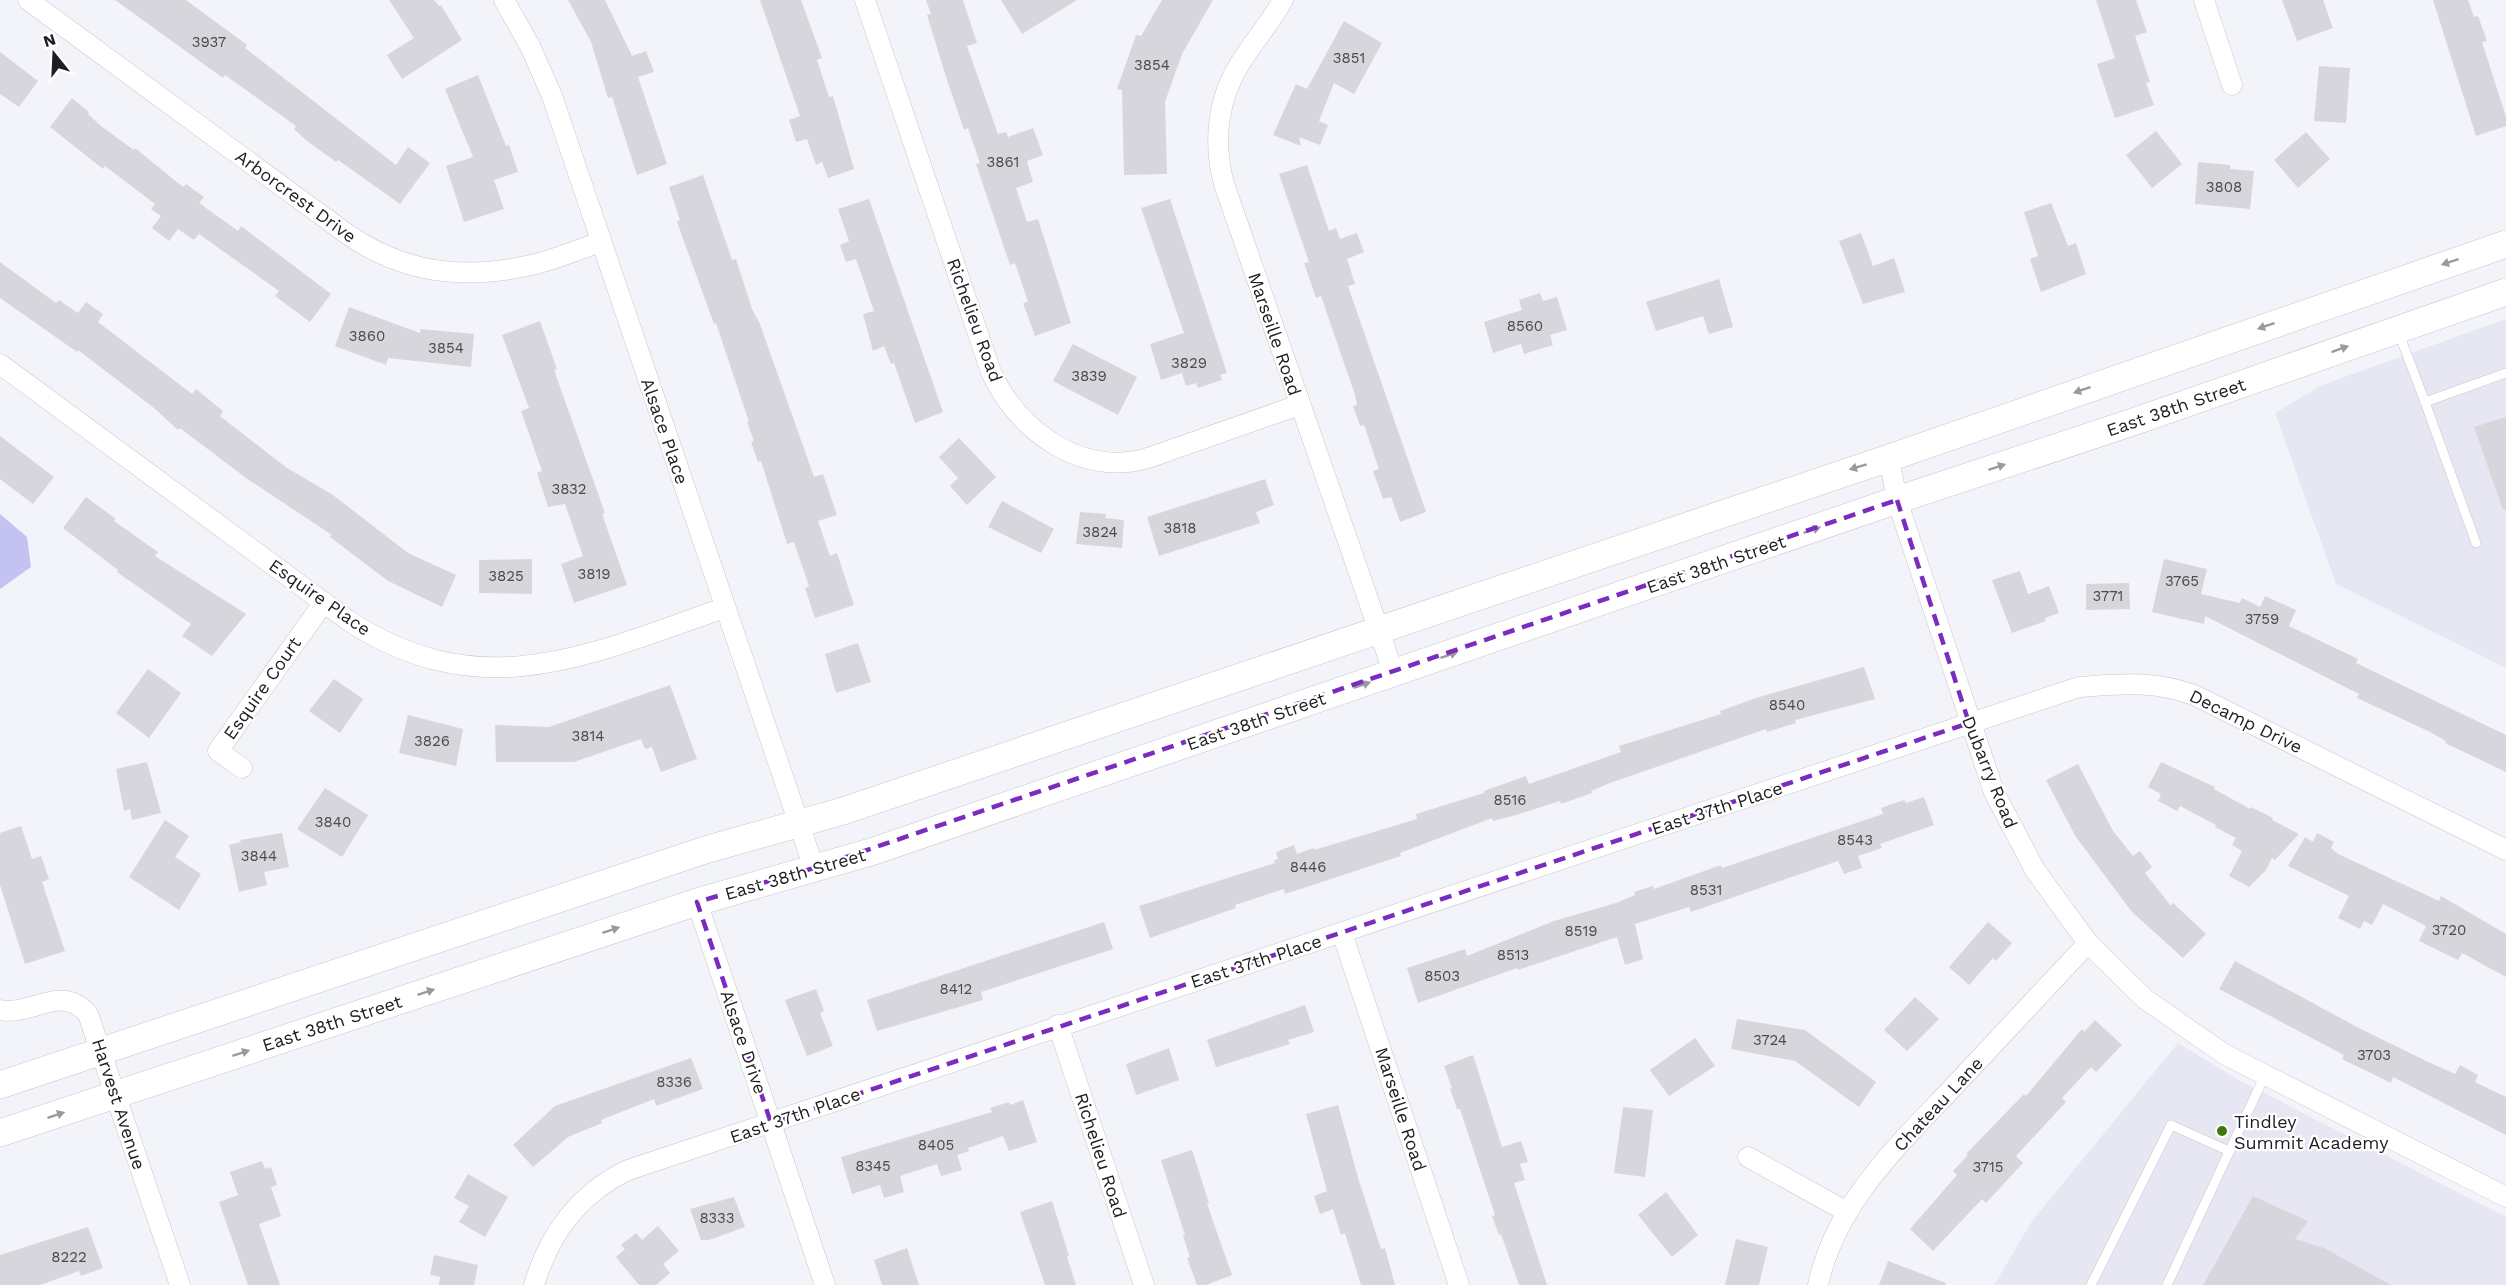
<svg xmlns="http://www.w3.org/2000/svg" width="2506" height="1285" viewBox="0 0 2506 1285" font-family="'Work Sans',sans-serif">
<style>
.built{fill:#e7e7f4}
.green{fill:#c3c2f2}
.building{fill:#d6d6dc}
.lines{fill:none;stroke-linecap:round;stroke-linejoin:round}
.service-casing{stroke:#c6c6cb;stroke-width:10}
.minor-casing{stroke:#c6c6cb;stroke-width:21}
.secondary-casing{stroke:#c6c6cb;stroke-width:28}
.service{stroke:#fff;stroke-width:9}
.minor{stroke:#fff;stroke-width:20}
.secondary{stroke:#fff;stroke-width:27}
.oneway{fill:#9a9a9b}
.marked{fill:none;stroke:#7b2cbf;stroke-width:4.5;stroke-dasharray:12 8;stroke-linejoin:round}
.poi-dot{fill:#3e780e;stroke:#fff;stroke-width:2}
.labels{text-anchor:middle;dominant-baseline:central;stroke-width:4.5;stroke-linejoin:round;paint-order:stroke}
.number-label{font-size:15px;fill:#4c4c4f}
.street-label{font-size:18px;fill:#1e1e20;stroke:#fff}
.poi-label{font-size:18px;fill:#1e1e20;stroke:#fff;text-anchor:start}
</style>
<rect width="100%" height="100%" fill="#f3f4f9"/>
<g class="built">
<path d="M2506,319V668L2336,584L2275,413L2322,385Z"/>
<path d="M2178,1043L2237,1079L2506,1217V1285H1994L2032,1221Z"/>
</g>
<path class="green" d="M0,514L27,537L31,567L0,589Z"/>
<g class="building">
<path d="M115,0H186L247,45L245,48L396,165L408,147L430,163L400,204L338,160L336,162L307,141L294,129L296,126L225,75L223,78Z"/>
<path d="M389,0H434L439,6L441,5L462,40L402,79L387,55L414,38Z"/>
<path d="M568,0H605L632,56L646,51L654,72L638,77L667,164L637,175L612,97L608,98L591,42Z"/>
<path d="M760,0H801L822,58L817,60L829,97L833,96L854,169L828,178L822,162L816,165L807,139L796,142L789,120L800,116Z"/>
<path d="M926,0H963L977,43L967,46L998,134L1006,132L1008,137L1033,128L1043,155L1027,161L1033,182L1016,188L1027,222L1038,219L1071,323L1035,336L1023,303L1028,302L1015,263L1010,265L976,164L980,163L968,128L964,130L946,77L927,15L931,14Z"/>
<path d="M1001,0H1077L1022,34Z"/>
<path d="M1162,0H1213L1182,54L1165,102L1167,174L1124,175L1122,90L1117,89L1136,35L1141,36Z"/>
<path d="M2096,0H2136L2147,32L2135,36L2150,82L2146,83L2154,105L2115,118L2097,64L2115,58Z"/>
<path d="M2282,0H2323L2333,28L2297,41Z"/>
<path d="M2433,0H2468L2474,17L2478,16L2487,41L2482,42L2506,117V126L2476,136Z"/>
<path d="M1344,21L1382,43L1354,94L1334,83L1319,121L1328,125L1320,145L1299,137L1301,146L1273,135L1296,84L1307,89Z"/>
<path d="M0,52L38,81L19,107L0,94Z"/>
<path d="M2319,66L2350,68L2346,123L2314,121Z"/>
<path d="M478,75L506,146L509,145L518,172L494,180L504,209L464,222L446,166L473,157L445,89Z"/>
<path d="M72,98L89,112L88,114L101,126L134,150L135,148L183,187L186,184L204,197L199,203L238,231L241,226L331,294L310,322L275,296L279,291L199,234L194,240L178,229L169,241L152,228L161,216L151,209L155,204L105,166L103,169L50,127Z"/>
<path d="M2156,131L2182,164L2152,188L2126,155Z"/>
<path d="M2306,132L2330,159L2298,188L2274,160Z"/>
<path d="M2198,162L2230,165V169L2254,171L2250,209L2195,204Z"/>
<path d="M1307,165L1329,231L1336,228L1340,239L1357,233L1364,252L1347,259L1355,284L1348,286L1426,512L1400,522L1391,497L1383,499L1373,471L1379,469L1364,425L1360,426L1353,406L1357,405L1355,395L1321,296L1316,298L1304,263L1309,262L1279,174Z"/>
<path d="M703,175L732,260L736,259L752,309L760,324L814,477L823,474L837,515L818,521L830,556L837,553L854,605L815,618L805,588L809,586L794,542L787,544L761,461L758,462L751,442L754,441L747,422H749L716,323L714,324L677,222L680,220L669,187Z"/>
<path d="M869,199L943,412L915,423L894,363L891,364L884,346L873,351L863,314L874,311L856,259L846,262L840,245L849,241L838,209Z"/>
<path d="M1170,199L1227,373L1220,375L1222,380L1198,388L1196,383L1186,386L1182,373L1161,380L1150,344L1184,333L1141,208Z"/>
<path d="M2051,203L2068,246L2076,243L2086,274L2041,292L2030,259L2038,256L2024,212Z"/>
<path d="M1861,233L1873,266L1894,258L1905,292L1863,304L1839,241Z"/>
<path d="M0,262L56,303L59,300L78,313L86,302L103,314L98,322L192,394L196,389L223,411L220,416L287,468L333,495L408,553L456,575L442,607L388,581L330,537L332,535L246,478L180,428L178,430L154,408L78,350L77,352L0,298Z"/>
<path d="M1719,279L1733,327L1709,334L1703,316L1656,331L1646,302Z"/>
<path d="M1540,293L1543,301L1557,297L1567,330L1550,335L1553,345L1524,354L1521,344L1493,353L1484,322L1522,310L1519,300Z"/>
<path d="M349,307L420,333V329L474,334L471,367L388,358L386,365L335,346Z"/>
<path d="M540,321L557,369L554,370L605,513L602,514L627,585L574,603L561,564L583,556L565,504L548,507L537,473L542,471L521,411L529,408L502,335Z"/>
<path d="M1073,344L1137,377L1118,415L1053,381Z"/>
<path d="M2506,417V510H2503L2474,427Z"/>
<path d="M0,436L54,477L33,504L0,479Z"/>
<path d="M959,438L996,477L967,505L950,486L958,478L939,457Z"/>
<path d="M1265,479L1274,505L1256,512L1260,523L1159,556L1147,517Z"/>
<path d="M86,497L116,519L114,521L158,552L155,556L246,614L212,656L182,636L191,624L117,572L118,570L63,528Z"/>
<path d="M1002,501L1054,529L1041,553L988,527Z"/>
<path d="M1080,512L1106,514L1105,518L1124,520L1122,548L1076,544Z"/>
<path d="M532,559V594L479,593V560Z"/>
<path d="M2164,559L2207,569L2201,594L2240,603L2242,598L2260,607L2265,596L2296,610L2289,626L2358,659L2356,663L2506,735V772L2445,743L2446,741L2428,731L2357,698L2359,694L2205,616L2204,624L2152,612Z"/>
<path d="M2020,571L2028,594L2049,586L2059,613L2045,618L2046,621L2012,633L1992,580Z"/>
<path d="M2129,583L2130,609L2086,610V584Z"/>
<path d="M858,643L871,682L836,693L825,654Z"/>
<path d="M1864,667L1875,699L1795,720L1796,723L1767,732L1766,729L1610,783L1591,791L1592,793L1561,804L1560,801L1516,815L1493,821L1492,818L1400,853L1401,856L1285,894L1284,889L1235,905L1236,908L1150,938L1139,906L1275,863L1274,860L1278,859L1276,852L1294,845L1297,854L1313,848L1314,850L1417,819L1416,814L1484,793V791L1526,776L1529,784L1621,752L1619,746L1721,714L1720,711L1756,698Z"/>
<path d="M148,669L181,693L149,738L116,713Z"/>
<path d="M334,679L363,699L340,733L309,711Z"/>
<path d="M670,685L697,759L661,772L652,747L645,749L641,739L574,762H496L495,725L549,727Z"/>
<path d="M408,715L463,729L456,766L399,753Z"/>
<path d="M147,762L161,813L132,820L130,809L124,811L116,769Z"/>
<path d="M2161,762L2215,787L2214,789L2250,809L2251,807L2273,818L2272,820L2299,834L2275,860L2272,858L2266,870L2249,887L2229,876L2242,851L2232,845L2236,838L2215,827L2216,825L2180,806L2177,811L2158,801L2161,794L2148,787Z"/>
<path d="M2078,764L2113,831L2133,856L2140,851L2152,867L2145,873L2171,906L2173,903L2206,934L2183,958L2132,912L2076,837L2046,780Z"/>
<path d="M325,788L368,815L342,857L297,829Z"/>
<path d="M1924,797L1934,825L1880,844L1882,848L1858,856L1862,868L1844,874L1838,861L1691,912L1689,907L1635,924L1643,959L1625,965L1617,937L1518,970L1517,968L1418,1003L1407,968L1465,949L1467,956L1554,921L1616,903L1635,895L1634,892L1653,886L1654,889L1721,865L1722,868L1883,814L1881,808L1904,800L1906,803Z"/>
<path d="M165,820L189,836L175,857L201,874L179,910L129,877Z"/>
<path d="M21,826L32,859L41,856L49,879L42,882L65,951L25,964L0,885V833Z"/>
<path d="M282,833L289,867L264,872L267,885L239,892L229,845L241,842L240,840Z"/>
<path d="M2317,833L2334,842L2331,848L2338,854L2439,901L2441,896L2506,934V977L2462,953L2458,960L2419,941L2426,926L2383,904L2372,925L2364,921L2360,929L2338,918L2349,896L2288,866L2305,837L2313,842Z"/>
<path d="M1104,922L1113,949L981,992L983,1000L877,1031L867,1000Z"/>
<path d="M1988,922L2012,943L1996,961L1993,958L1969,985L1949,967Z"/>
<path d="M2235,961L2357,1027L2424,1060L2455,1074L2460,1065L2478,1075L2475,1082L2506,1097V1135L2393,1077L2391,1083L2342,1059L2344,1055L2219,989Z"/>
<path d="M816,989L824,1011L820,1013L833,1046L807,1056L785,1000Z"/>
<path d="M1915,997L1939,1019L1907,1051L1884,1030Z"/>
<path d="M1305,1005L1314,1032L1288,1040L1290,1044L1216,1067L1207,1040Z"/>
<path d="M1737,1019L1805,1030L1876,1082L1859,1107L1795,1061L1731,1049Z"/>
<path d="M2095,1020L2122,1045L2096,1072L2091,1067L2062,1098L2066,1102L2016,1156L2023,1163L1986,1203L1982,1199L1933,1251L1910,1229L1957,1175L1953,1171L1968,1155L1966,1154L2024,1094L2026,1096L2082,1029L2084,1032Z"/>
<path d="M1695,1038L1715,1066L1669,1096L1650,1070Z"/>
<path d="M1169,1048L1179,1080L1136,1095L1126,1064Z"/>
<path d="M1473,1055L1502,1147L1521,1141L1528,1162L1520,1164L1525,1180L1514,1183L1547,1285H1519L1501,1234L1499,1235L1492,1216L1495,1215L1460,1109H1457L1450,1089L1452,1088L1444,1066Z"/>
<path d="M691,1058L703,1089L656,1106L654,1099L601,1120L602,1123L568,1137L533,1167L513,1145L555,1106Z"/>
<path d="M1023,1100L1037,1142L1009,1151L1003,1136L968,1148L969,1151L957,1155L962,1170L941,1176L937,1164L900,1176L904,1192L884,1198L880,1185L852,1194L841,1157L992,1112L990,1108L1009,1102L1010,1105Z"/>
<path d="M1338,1105L1359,1181L1381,1249L1385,1248L1395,1285H1361L1345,1233L1341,1235L1333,1209L1320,1214L1314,1196L1327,1191L1306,1114Z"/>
<path d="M1623,1107L1653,1110L1645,1177L1614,1173Z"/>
<path d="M1192,1150L1209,1203L1207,1204L1232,1275L1206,1285H1197L1187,1258L1190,1257L1183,1236L1185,1235L1161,1160Z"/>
<path d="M262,1161L265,1169L271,1167L277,1185L271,1187L281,1216L259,1224L280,1285H248L219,1202L238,1195L230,1172Z"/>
<path d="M468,1174L508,1197L485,1237L459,1222L469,1206L454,1198Z"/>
<path d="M1666,1192L1698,1235L1672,1257L1638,1215Z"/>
<path d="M2253,1196L2308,1221L2295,1239L2324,1248L2391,1285H2203Z"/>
<path d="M734,1197L745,1227L709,1240H701L690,1209Z"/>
<path d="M1052,1201L1069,1256L1067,1257L1076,1285H1045L1020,1212Z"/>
<path d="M658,1226L679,1251L663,1264L670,1273L656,1285H639L616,1257L625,1249L621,1245L636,1233L642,1240Z"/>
<path d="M88,1227L103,1268L81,1276L79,1271L40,1285H0V1255Z"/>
<path d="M1736,1239L1768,1247L1759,1285H1725Z"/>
<path d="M907,1248L919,1285H882L874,1260Z"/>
<path d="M434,1255L478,1265L474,1285H439L440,1277L430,1275Z"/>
<path d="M1888,1261L1946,1283L1945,1285H1879Z"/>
</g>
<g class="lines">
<defs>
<g id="service">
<path d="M2398,331L2425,402L2506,373"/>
<path d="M2425,402L2476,543"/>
<path d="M2091,1285L2171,1125L2229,1151"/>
<path d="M2167,1285L2265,1075"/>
</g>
<g id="minor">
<path d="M28,0L347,234C405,274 464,280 531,265C555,260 578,249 601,242"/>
<path d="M504,0L530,46L552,96L814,868"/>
<path d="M865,0L991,372C1018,432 1084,479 1151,457L1299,405"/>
<path d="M1283,0C1271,22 1254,41 1241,62C1217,99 1213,143 1224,184L1394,674"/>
<path d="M2204,0L2232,85"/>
<path d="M0,364L349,621C483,708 590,654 724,608"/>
<path d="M1889,458L1897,500L1994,792L2035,870L2088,943L2145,999L2224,1054L2506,1197"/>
<path d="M242,768L218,751L324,602"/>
<path d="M697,902L825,1285"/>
<path d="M1342,933L1459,1285"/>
<path d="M0,1010C34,1016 60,983 88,1014L180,1285"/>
<path d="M1058,1025L1144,1285"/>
<path d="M1748,1157L1847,1212"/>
<path d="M534,1285C549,1234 580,1193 628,1170L2079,687C2122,684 2152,680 2194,695L2506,850"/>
<path d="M1818,1285C1836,1201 1901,1143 1958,1082C2001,1036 2045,989 2088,943"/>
</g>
<g id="secondary">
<path d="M0,1085L705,850L843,811L1889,458L2506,244"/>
<path d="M0,1133L697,902L874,851L1897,500L2133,422L2506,292"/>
</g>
</defs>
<use href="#service" class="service-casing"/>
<use href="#minor" class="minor-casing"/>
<use href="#secondary" class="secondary-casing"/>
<use href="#service" class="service"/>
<use href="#minor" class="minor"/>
<use href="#secondary" class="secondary"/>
</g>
<defs><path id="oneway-solid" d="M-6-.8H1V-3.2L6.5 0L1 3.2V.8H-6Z" transform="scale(1.5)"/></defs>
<g class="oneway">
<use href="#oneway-solid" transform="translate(2450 262) rotate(162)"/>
<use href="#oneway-solid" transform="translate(2266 326) rotate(161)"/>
<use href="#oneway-solid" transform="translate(2340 349) rotate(-20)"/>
<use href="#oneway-solid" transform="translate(2082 390) rotate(161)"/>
<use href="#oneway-solid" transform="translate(1858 467) rotate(163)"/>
<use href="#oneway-solid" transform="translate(1997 467) rotate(-18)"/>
<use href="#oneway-solid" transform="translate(1812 530) rotate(-19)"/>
<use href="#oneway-solid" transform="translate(1449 655) rotate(-19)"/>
<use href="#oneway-solid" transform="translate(1362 685) rotate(-19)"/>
<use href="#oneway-solid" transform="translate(611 930) rotate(-18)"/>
<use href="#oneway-solid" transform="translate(426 992) rotate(-18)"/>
<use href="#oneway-solid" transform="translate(241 1053) rotate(-18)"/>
<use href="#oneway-solid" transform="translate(56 1115) rotate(-18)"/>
</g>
<path class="marked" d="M1897,500L1969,723L771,1123L697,902L814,868Z"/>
<circle class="poi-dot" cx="2222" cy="1131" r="6"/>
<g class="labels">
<g class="number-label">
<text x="209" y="42">3937</text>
<text x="1349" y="58">3851</text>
<text x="1152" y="65">3854</text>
<text x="1003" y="162">3861</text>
<text x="2224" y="187">3808</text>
<text x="1525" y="326">8560</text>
<text x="367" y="336">3860</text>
<text x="446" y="348">3854</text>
<text x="1189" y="363">3829</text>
<text x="1089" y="376">3839</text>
<text x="569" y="489">3832</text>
<text x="1180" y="528">3818</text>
<text x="1100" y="532">3824</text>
<text x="594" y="574">3819</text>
<text x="506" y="576">3825</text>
<text x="2182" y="581">3765</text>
<text x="2108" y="596">3771</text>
<text x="2262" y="619">3759</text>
<text x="1787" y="705">8540</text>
<text x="588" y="736">3814</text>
<text x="432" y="741">3826</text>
<text x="1510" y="800">8516</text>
<text x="333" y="822">3840</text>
<text x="1855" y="840">8543</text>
<text x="259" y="856">3844</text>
<text x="1308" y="867">8446</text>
<text x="1706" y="890">8531</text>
<text x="2449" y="930">3720</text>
<text x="1581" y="931">8519</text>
<text x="1513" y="955">8513</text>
<text x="1442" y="976">8503</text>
<text x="956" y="989">8412</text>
<text x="1770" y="1040">3724</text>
<text x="2374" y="1055">3703</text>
<text x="674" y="1082">8336</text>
<text x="936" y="1145">8405</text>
<text x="873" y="1166">8345</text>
<text x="1988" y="1167">3715</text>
<text x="717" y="1218">8333</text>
<text x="69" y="1257">8222</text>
</g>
<g class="street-label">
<text transform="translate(296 196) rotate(36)">Arborcrest Drive</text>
<text transform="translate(975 320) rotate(70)">Richelieu Road</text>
<text transform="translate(1275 334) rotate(71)">Marseille Road</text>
<text transform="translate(2176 407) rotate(-19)">East 38th Street</text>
<text transform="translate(665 431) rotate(71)">Alsace Place</text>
<text transform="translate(1716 564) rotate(-19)">East 38th Street</text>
<text transform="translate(320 597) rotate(35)">Esquire Place</text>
<text transform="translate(262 688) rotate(-55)">Esquire Court</text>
<text transform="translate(1256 721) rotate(-19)">East 38th Street</text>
<text transform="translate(2246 721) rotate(26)">Decamp Drive</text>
<text transform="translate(1990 772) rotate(68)">Dubarry Road</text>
<text transform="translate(1717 808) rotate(-18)">East 37th Place</text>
<text transform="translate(795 874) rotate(-16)">East 38th Street</text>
<text transform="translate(1256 961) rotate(-18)">East 37th Place</text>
<text transform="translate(332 1023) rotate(-18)">East 38th Street</text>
<text transform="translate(744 1042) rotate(71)">Alsace Drive</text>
<text transform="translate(119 1104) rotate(72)">Harvest Avenue</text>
<text transform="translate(1938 1104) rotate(-47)">Chateau Lane</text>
<text transform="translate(1401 1109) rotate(72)">Marseille Road</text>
<text transform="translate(795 1115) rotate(-19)">East 37th Place</text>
<text transform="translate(1101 1155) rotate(72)">Richelieu Road</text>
</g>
<g class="poi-label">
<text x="2234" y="1121">Tindley<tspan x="2234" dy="21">Summit Academy</tspan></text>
</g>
</g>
<g transform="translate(54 54) rotate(342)" stroke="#ffffff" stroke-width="4.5" paint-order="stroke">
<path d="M0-4.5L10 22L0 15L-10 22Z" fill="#1e1e20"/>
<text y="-9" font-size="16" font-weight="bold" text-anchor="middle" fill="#1e1e20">N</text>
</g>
</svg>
